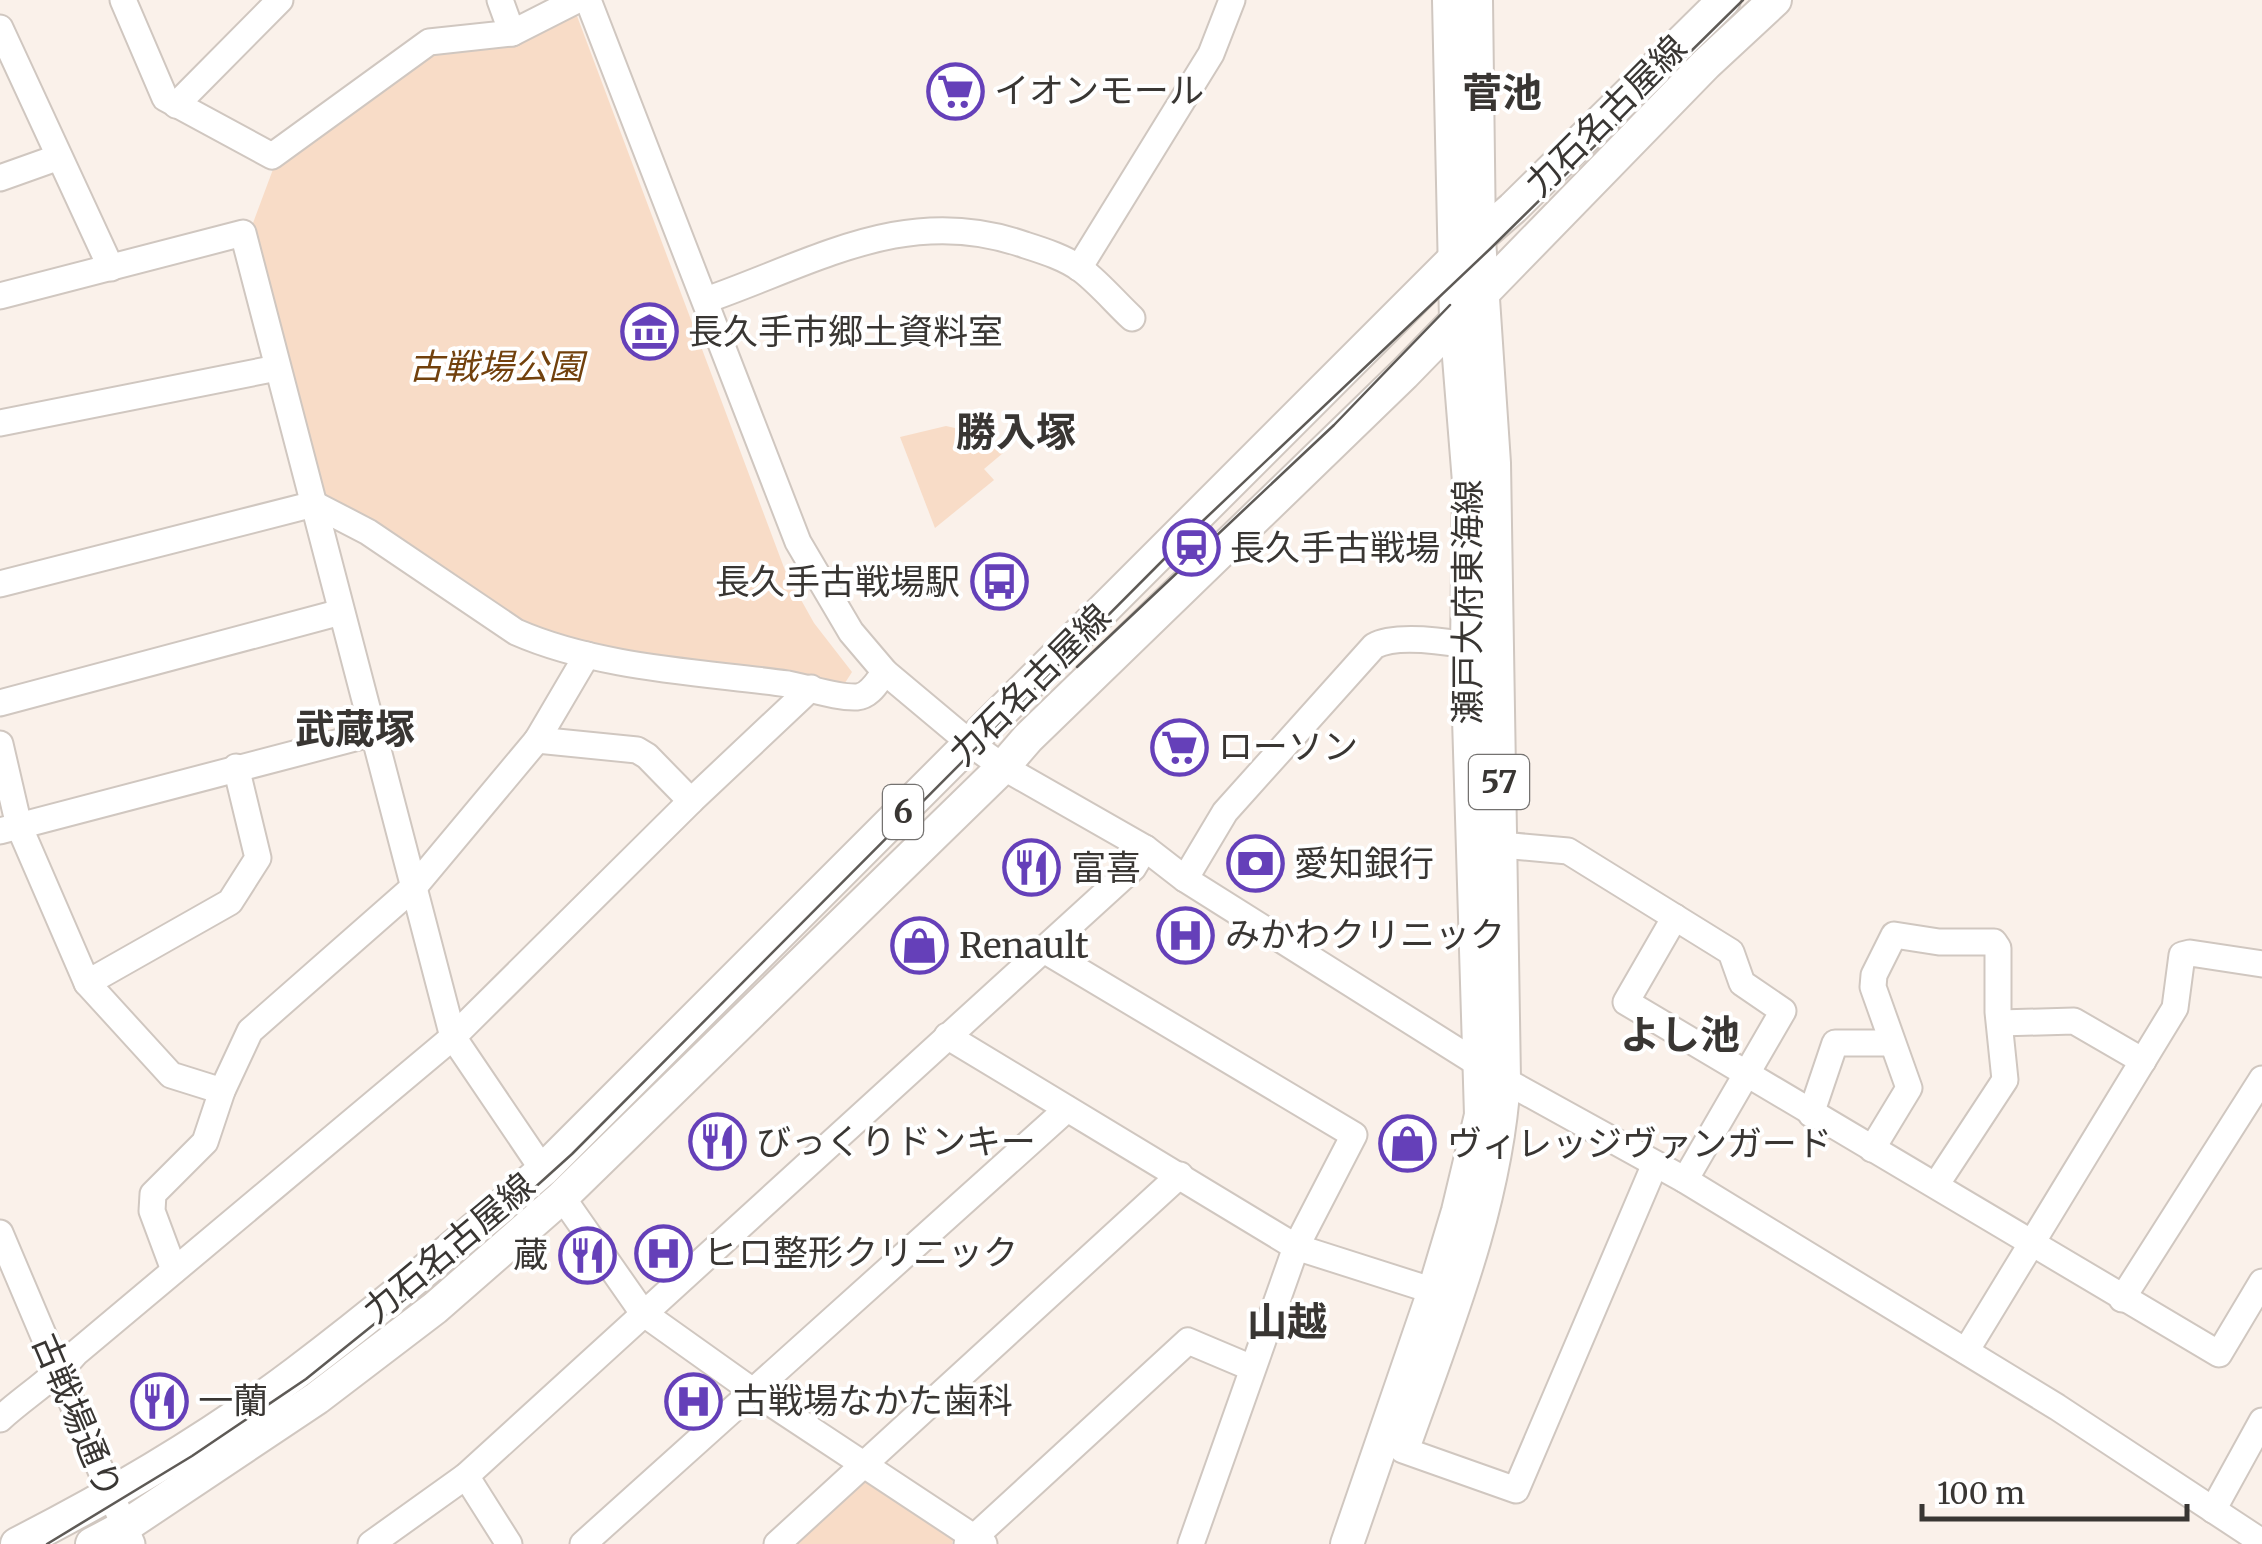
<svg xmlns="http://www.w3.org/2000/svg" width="2262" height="1544" viewBox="0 0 2262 1544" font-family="Merriweather,'Noto Sans JP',serif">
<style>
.green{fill:#f8dcc7}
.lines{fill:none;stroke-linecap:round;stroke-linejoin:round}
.minor-casing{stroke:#d0c7c0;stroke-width:29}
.major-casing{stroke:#d0c7c0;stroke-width:36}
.minor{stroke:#fff;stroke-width:25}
.major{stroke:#fff;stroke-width:32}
.tram{stroke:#5e5a56;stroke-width:2.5}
.labels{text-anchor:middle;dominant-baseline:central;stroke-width:8;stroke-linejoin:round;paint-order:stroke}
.shield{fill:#fff;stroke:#747270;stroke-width:2.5}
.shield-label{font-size:32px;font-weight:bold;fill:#393633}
.poi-label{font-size:35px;fill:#393633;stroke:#fff;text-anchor:start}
.street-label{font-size:35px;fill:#393633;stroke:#fff}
.park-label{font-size:35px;font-style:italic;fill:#72410d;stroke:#fff}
.quarter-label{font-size:40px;font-weight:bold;fill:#393633;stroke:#fff}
</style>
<rect width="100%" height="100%" fill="#faf1ea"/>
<g class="green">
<path d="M571,12L577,16L786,573L814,623L852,672L843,686L609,652L543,634L325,500L250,231L275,164L435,50Z"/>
<path d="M946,426L986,435L1003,453L984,469L994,480L935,528L900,437Z"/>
<path d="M865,1479L954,1536L952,1544H787Z"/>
</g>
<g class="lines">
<defs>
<g id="minor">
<path d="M123,0L165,98L272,156L429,42L512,33L577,0"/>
<path d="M500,0L512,33"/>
<path d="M588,0L798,542L851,632L885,672L971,744L1003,767L1145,848L1185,879L1504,1080L1685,1180L2057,1407L2262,1542"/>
<path d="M0,28L111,268"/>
<path d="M176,105L280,0"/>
<path d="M0,178L59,157"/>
<path d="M1079,268L1211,54L1232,0"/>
<path d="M0,296L243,233L453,1037L543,1170"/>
<path d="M706,300C815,262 908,203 1025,245C1044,251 1066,258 1082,270C1100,284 1115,302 1132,318"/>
<path d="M0,423L277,368"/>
<path d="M0,584L314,504L368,532L516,632C598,668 700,672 788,684C810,688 836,698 857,697C870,696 877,682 885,672"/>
<path d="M0,703L341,612"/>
<path d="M537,740L637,750L647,756L691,801"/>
<path d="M0,744L19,826L87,983L171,1075L222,1091"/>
<path d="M0,831L374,733"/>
<path d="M1502,845L1568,851L1731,952L1742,983L1783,1011L1685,1180"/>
<path d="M1185,879L1225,812L1374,646C1395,634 1443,641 1467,645"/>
<path d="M1675,917L1626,1002L2219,1354L2262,1282"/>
<path d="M1044,950L1354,1135L1296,1247L1191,1544"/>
<path d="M87,983L230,902L258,858L236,767"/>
<path d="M2000,1023L2074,1021L2143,1061"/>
<path d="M947,1036L1296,1247L1434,1291"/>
<path d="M1811,1114L1835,1043H1892"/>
<path d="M1872,1149L1909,1088L1873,987L1874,975L1894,935L1939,942H1994L1998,948V1012L2005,1080L1936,1185"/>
<path d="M562,1197L643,1313L754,1392L984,1544"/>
<path d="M0,1233L132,1544"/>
<path d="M174,1270L152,1211L153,1194L205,1142L222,1091L250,1031L415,886L537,740L587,655"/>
<path d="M2122,1299L2262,1079"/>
<path d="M1966,1351L2175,1008L2182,955L2190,953L2262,964"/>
<path d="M0,1419C25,1396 54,1379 76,1353L453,1037L691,801L811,688"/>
<path d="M1403,1450L1516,1490L1655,1164"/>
<path d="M466,1476L509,1544"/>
<path d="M2213,1510L2262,1421"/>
<path d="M371,1544L466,1476L1133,868L1145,848"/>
<path d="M583,1544L1067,1109"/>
<path d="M777,1544L1180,1175"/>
<path d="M967,1544L1188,1341L1252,1368"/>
</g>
<g id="major">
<path d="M1406,1440C1448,1322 1496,1205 1504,1080L1494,463L1479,239L1476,0"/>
<path d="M17,1544C113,1495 210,1438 296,1373C381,1309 462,1240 543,1170L1455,258L1513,208L1724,0"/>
<path d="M92,1544L124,1527L317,1398L435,1308L562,1197L1003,767L1028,738L1404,374L1706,64L1775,0"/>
<path d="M1347,1544L1434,1291L1458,1211L1481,1115L1467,652L1469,482L1456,320L1449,0"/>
</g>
</defs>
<use href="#minor" class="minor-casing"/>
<use href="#major" class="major-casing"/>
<use href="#minor" class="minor"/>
<use href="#major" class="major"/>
<g class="tram">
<path d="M1077,667L1334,425L1450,305"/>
<path d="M47,1544L192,1456L306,1379L460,1255L572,1154L1189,534L1491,248L1743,0"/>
</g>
</g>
<defs>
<symbol id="supermarket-ring" viewBox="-11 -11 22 22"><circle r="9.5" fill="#fff" stroke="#6540b9" stroke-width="1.5"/><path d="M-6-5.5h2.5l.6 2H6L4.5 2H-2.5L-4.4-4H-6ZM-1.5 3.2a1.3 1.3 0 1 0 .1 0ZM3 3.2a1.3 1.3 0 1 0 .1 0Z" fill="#6540b9"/></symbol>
<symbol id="museum-ring" viewBox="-11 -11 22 22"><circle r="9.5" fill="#fff" stroke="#6540b9" stroke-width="1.5"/><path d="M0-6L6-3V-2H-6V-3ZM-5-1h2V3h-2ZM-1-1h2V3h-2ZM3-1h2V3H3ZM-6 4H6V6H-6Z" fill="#6540b9"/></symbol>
<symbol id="station-ring" viewBox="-11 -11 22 22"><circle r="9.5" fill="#fff" stroke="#6540b9" stroke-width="1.5"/><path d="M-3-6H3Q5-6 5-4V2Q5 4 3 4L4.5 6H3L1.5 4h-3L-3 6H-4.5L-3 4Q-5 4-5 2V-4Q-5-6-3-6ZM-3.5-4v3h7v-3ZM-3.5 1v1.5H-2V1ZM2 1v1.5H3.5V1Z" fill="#6540b9"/></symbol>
<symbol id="bus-ring" viewBox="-11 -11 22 22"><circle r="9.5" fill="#fff" stroke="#6540b9" stroke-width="1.5"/><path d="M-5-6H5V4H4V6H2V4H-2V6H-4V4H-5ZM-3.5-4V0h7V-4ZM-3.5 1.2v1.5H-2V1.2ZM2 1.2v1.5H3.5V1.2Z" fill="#6540b9"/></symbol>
<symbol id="bank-ring" viewBox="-11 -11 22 22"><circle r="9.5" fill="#fff" stroke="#6540b9" stroke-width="1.5"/><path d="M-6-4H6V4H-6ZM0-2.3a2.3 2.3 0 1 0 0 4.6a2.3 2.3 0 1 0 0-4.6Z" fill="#6540b9"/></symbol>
<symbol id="restaurant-ring" viewBox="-11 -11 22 22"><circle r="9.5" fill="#fff" stroke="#6540b9" stroke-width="1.5"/><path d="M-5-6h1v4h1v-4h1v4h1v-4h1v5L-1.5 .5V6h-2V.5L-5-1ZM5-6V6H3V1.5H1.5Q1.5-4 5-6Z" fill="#6540b9"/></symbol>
<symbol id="hospital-ring" viewBox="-11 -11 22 22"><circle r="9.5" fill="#fff" stroke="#6540b9" stroke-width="1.5"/><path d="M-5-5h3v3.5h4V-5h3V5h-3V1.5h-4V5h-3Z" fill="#6540b9"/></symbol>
<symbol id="shop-ring" viewBox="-11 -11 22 22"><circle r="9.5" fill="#fff" stroke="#6540b9" stroke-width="1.5"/><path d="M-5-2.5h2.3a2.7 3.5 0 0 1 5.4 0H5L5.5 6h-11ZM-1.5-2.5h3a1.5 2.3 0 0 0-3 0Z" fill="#6540b9"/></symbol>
</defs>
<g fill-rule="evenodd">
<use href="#supermarket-ring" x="924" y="60" width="63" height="63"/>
<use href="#museum-ring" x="618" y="300" width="63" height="63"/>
<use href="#station-ring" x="1160" y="516" width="63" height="63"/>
<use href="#bus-ring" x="968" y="550" width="63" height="63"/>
<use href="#supermarket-ring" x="1148" y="716" width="63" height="63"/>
<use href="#bank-ring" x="1224" y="832" width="63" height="63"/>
<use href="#restaurant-ring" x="1000" y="836" width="63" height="63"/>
<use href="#hospital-ring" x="1154" y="904" width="63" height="63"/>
<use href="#shop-ring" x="888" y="914" width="63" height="63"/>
<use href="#restaurant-ring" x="686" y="1110" width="63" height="63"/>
<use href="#shop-ring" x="1376" y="1112" width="63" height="63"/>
<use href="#hospital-ring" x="632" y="1222" width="63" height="63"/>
<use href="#restaurant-ring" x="556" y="1224" width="63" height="63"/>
<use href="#restaurant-ring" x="128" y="1370" width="63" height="63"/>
<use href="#hospital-ring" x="662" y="1370" width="63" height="63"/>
</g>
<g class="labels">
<g class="shield">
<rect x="1469" y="755" width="60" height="54" rx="8"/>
<rect x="883" y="785" width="40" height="54" rx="8"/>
</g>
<g class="shield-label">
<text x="1499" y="782">57</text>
<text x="903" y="812">6</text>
</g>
<g class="poi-label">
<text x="994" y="91">イオンモール</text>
<text x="688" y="332">長久手市郷土資料室</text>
<text x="1230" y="548">長久手古戦場</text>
<text x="960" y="582" text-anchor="end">長久手古戦場駅</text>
<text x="1218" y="747">ローソン</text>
<text x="1294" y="864">愛知銀行</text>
<text x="1071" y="868">富喜</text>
<text x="1225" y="935">みかわクリニック</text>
<text x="959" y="946">Renault</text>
<text x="756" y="1142">びっくりドンキー</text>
<text x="1447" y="1144">ヴィレッジヴァンガード</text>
<text x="703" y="1253">ヒロ整形クリニック</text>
<text x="548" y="1255" text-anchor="end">蔵</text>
<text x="198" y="1401">一蘭</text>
<text x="733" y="1401">古戦場なかた歯科</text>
</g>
<g class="street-label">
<text transform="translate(1606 116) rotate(-45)">力石名古屋線</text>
<text transform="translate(1468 602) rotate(-90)">瀬戸大府東海線</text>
<text transform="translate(1030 685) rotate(-45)">力石名古屋線</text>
<text transform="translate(449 1248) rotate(-40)">力石名古屋線</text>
<text transform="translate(77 1416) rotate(67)">古戦場通り</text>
</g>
<g class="park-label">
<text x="496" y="367">古戦場公園</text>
</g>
<g class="quarter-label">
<text x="1502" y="93">菅池</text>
<text x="1016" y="432">勝入塚</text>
<text x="355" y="729">武蔵塚</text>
<text x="1680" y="1035">よし池</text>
<text x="1287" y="1322">山越</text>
</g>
</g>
<path d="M1922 1504v15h265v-15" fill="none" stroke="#393633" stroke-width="5"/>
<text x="1937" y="1504" font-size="30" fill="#393633" stroke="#ffffff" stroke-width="8" paint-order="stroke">100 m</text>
</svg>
